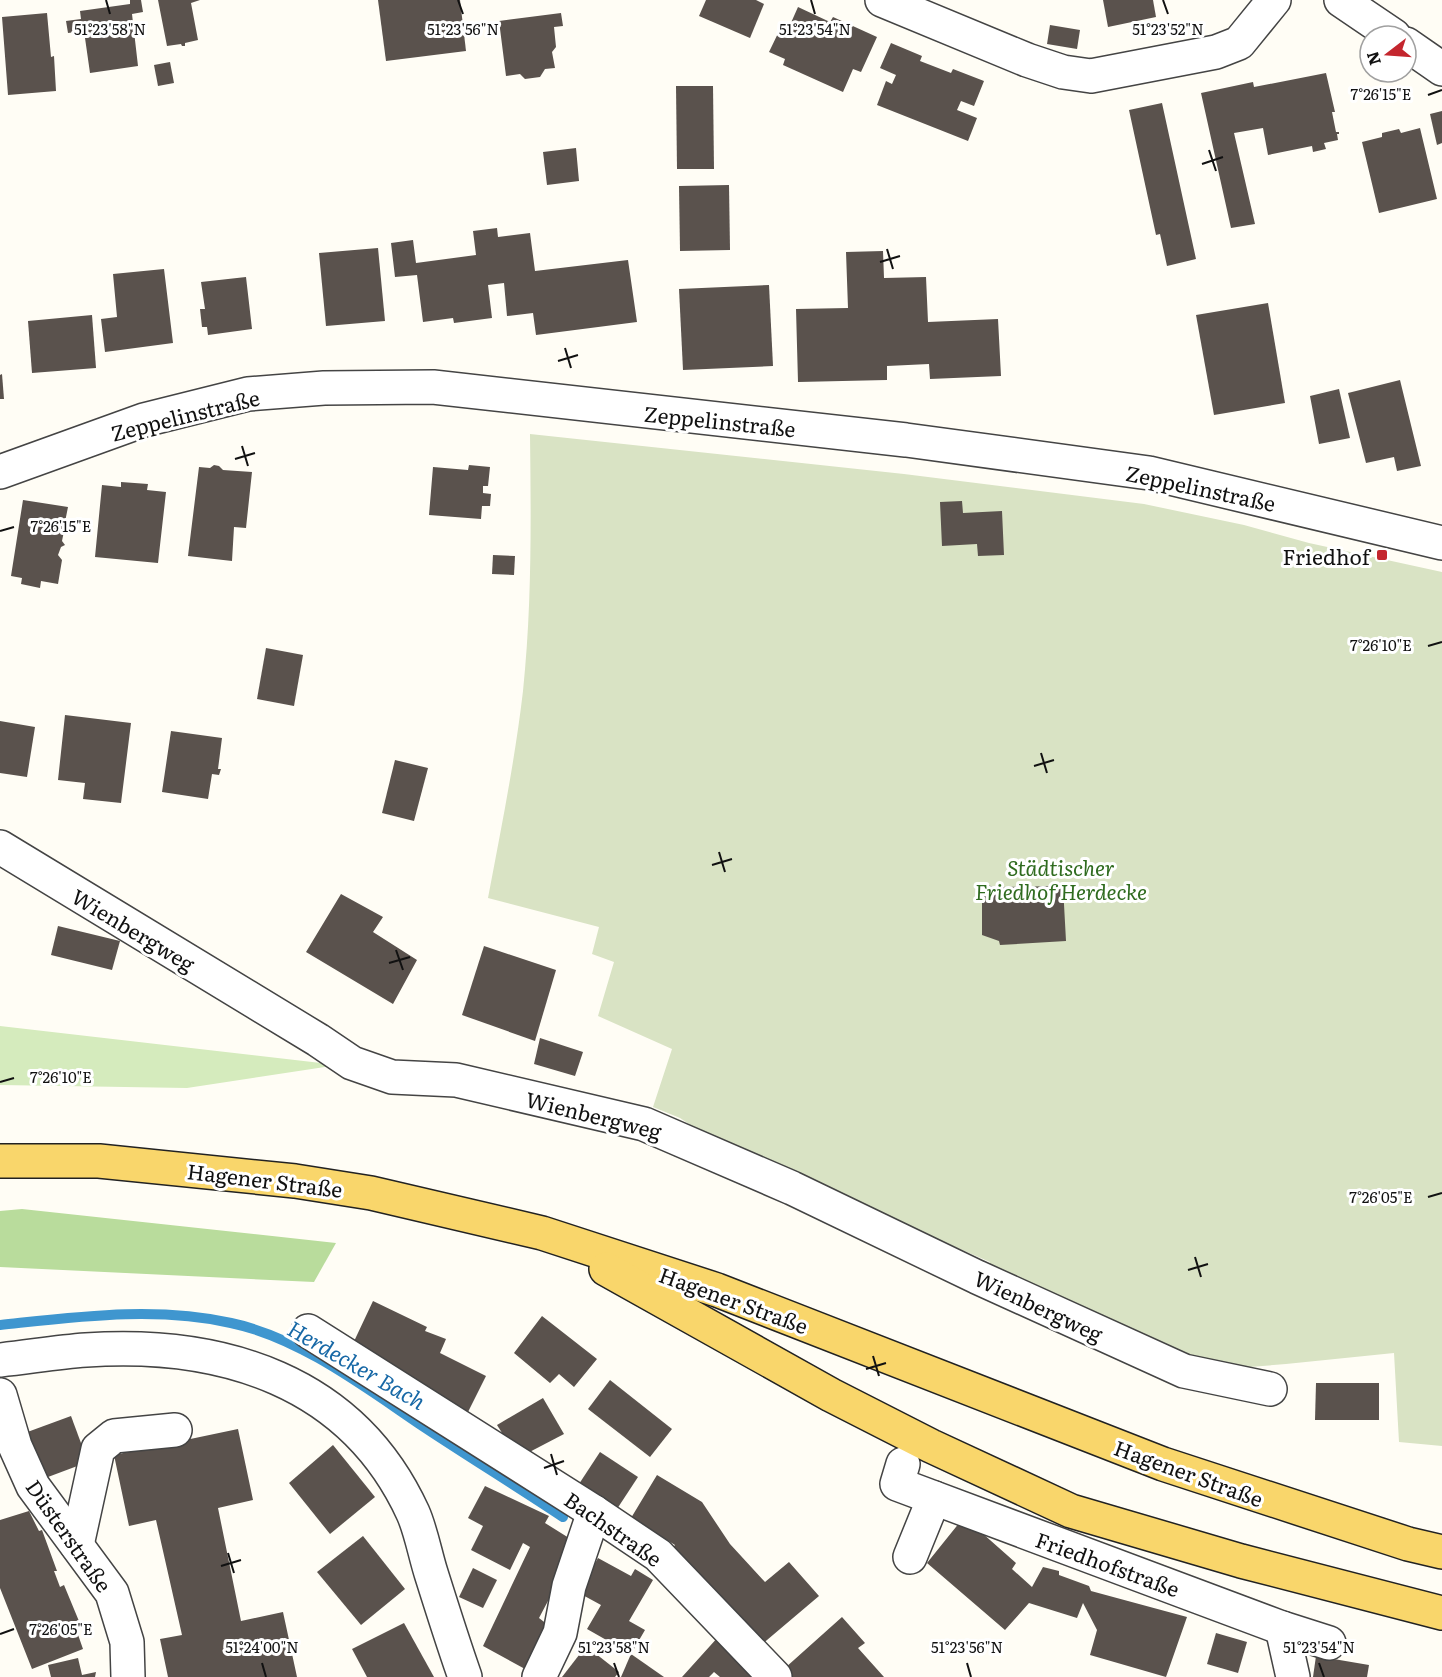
<svg xmlns="http://www.w3.org/2000/svg" width="1442" height="1677" viewBox="0 0 1442 1677" font-family="Literata,serif">
<style>
.green{fill:#d5ebbd}
.forest{fill:#b9dc9c}
.cemetery{fill:#d9e3c4}
.lines{fill:none;stroke-linecap:round;stroke-linejoin:round}
.stream{stroke:#3f96cf;stroke-width:10}
.building{fill:#5a524d}
.minor-casing{stroke:#444;stroke-width:36}
.major-casing{stroke:#222;stroke-width:36}
.minor{stroke:#fff;stroke-width:33}
.major{stroke:#f9d66b;stroke-width:33}
.ticks{fill:none;stroke:#111;stroke-width:2}
.poi-dot{fill:#c4262e;stroke:#fff;stroke-width:2}
.labels{text-anchor:middle;dominant-baseline:central;stroke-width:6;stroke-linejoin:round;paint-order:stroke}
.street-label{font-size:21px;fill:#111;stroke:#fff}
.poi-label{font-size:21px;fill:#111;stroke:#fff;text-anchor:end}
.park-label{font-size:21px;font-style:italic;fill:#2f6b1f;stroke:#fff}
.water-label{font-size:22px;font-style:italic;fill:#1768a6;stroke:#fff}
.ticks-label{font-size:15px;text-anchor:middle;fill:#111;stroke:#fff;stroke-width:6;stroke-linejoin:round;paint-order:stroke}
</style>
<rect width="100%" height="100%" fill="#fffdf5"/>
<path class="green" d="M0,1026L338,1065L187,1088L0,1085Z"/>
<path class="forest" d="M22,1209L336,1243L314,1282L0,1267V1211Z"/>
<path class="cemetery" d="M530,434L904,474L1144,504L1244,525L1309,543L1442,572V1446L1399,1442L1394,1353L1286,1364L1199,1371L986,1273L990,1262L722,1146L680,1118L653,1107L672,1049L598,1016L614,962L592,954L599,927L488,898C501,829 515,760 523,691C532,605 531,520 530,434Z"/>
<g class="lines">
<path class="stream" d="M0,1325C76,1317 155,1306 231,1323C298,1337 362,1385 418,1423C466,1455 515,1485 563,1517"/>
</g>
<g class="building">
<path d="M130,0H141L143,12L132,14L138,66L90,73L84,31L68,33L66,21L81,19L80,11L130,4Z"/>
<path d="M158,0H200L191,3L198,40L185,43V46H182L181,44L167,46Z"/>
<path d="M378,0H460L466,51L386,61Z"/>
<path d="M706,0H756L764,4L750,38L699,16Z"/>
<path d="M1103,0H1153L1156,17L1108,27Z"/>
<path d="M798,7L830,22L833,17L877,37L861,72L853,69L843,92L783,65L785,59L769,52L783,23L790,25Z"/>
<path d="M47,13L51,57L54,56L56,91L8,95L2,17Z"/>
<path d="M561,13L563,26L554,27L556,47L552,52L555,68L545,69L540,77L525,79L520,74L506,76L499,21Z"/>
<path d="M1050,25L1080,30L1077,49L1047,44Z"/>
<path d="M891,43L922,56L920,61L951,73L953,69L984,81L974,106L961,101L957,110L977,118L968,141L877,105L886,81L892,84L896,75L880,68Z"/>
<path d="M170,62L174,83L158,86L154,65Z"/>
<path d="M1326,73L1335,112H1332L1336,132H1339V134H1337L1338,140L1324,143L1326,149L1313,152L1312,146L1268,155L1263,128L1234,133L1255,224L1231,228L1201,93L1253,82L1254,87Z"/>
<path d="M676,86H713L714,169H677Z"/>
<path d="M1162,103L1196,259L1167,266L1160,234L1156,235L1129,110Z"/>
<path d="M1442,111V143L1437,145L1430,114Z"/>
<path d="M1420,128L1437,199L1379,213L1362,142L1382,137V133L1399,129L1401,133Z"/>
<path d="M576,148L579,181L547,185L543,152Z"/>
<path d="M729,185L730,250L680,251L679,186Z"/>
<path d="M497,228L498,237L530,233L535,271L628,260L637,322L536,335L533,313L507,316L504,283L488,285L492,318L454,323L453,318L423,322L417,275L395,277L391,243L413,240L416,263L476,255L473,231Z"/>
<path d="M378,248L385,321L326,326L319,253Z"/>
<path d="M883,251L884,278L926,277L928,322L998,319L1001,376L930,379L929,364L887,366V380L798,382L796,309L848,308L846,252Z"/>
<path d="M164,269L173,343L105,352L101,319L117,317L113,274Z"/>
<path d="M246,277L252,329L208,335L207,327H202L200,309H205L201,282Z"/>
<path d="M769,285L773,366L683,370L679,289Z"/>
<path d="M1268,303L1285,403L1214,415L1196,315Z"/>
<path d="M92,315L96,368L32,373L28,321Z"/>
<path d="M2,374L4,399H0V375Z"/>
<path d="M1400,380L1421,466L1397,471L1394,457L1366,463L1348,393Z"/>
<path d="M1339,389L1350,438L1319,444L1310,396Z"/>
<path d="M214,465L219,466L223,470L252,472L246,528L234,527L232,561L188,556L199,467L210,468Z"/>
<path d="M469,465L490,467L488,486H483V493L491,494L490,506H482L481,519L429,515L433,467L468,470Z"/>
<path d="M121,482L148,484L147,490L166,492L158,563L95,557L102,485L121,487Z"/>
<path d="M23,500L68,507L64,527L66,530L64,531L62,541L65,545L61,547L58,555L62,560L58,584L41,581L40,588L21,584L22,578L11,576Z"/>
<path d="M962,501L963,513L1002,511L1004,555L978,556L977,544L942,546L940,502Z"/>
<path d="M493,555L515,556L514,575L492,574Z"/>
<path d="M266,648L303,655L294,706L257,699Z"/>
<path d="M65,715L131,723L121,803L83,799L85,783L58,780Z"/>
<path d="M0,721L35,727L27,777L0,773Z"/>
<path d="M171,731L222,738L218,769H221L219,775L212,774L208,799L162,792Z"/>
<path d="M395,760L428,768L414,821L382,813Z"/>
<path d="M982,882L997,889V887L1063,886L1066,941L1000,945L999,941L982,935Z"/>
<path d="M341,894L383,917L373,932L417,960L393,1004L306,952Z"/>
<path d="M58,926L120,941L112,970L51,955Z"/>
<path d="M484,946L556,970L535,1041L462,1015Z"/>
<path d="M540,1038L583,1052L575,1076L534,1064Z"/>
<path d="M373,1301L427,1327L425,1331L446,1339L440,1353L486,1376L467,1414L349,1352Z"/>
<path d="M542,1316L597,1359L574,1387L559,1374L550,1383L514,1353Z"/>
<path d="M610,1380L672,1429L650,1457L588,1409Z"/>
<path d="M1316,1383H1379V1420H1315Z"/>
<path d="M543,1398L564,1434L518,1458L497,1425Z"/>
<path d="M71,1416L88,1462L40,1480L22,1434Z"/>
<path d="M238,1429L253,1500L218,1508L241,1621L283,1612L297,1677H168L160,1639L182,1635L156,1520L129,1526L114,1455Z"/>
<path d="M333,1445L375,1497L330,1534L289,1483Z"/>
<path d="M600,1452L638,1477L615,1512L577,1487Z"/>
<path d="M657,1475L702,1502L730,1544L765,1582L789,1562L819,1596L761,1645L667,1555L675,1545L631,1518Z"/>
<path d="M485,1486L549,1516L545,1523L569,1538L567,1565L539,1618L548,1625L525,1669L483,1646L530,1547L523,1543L510,1570L471,1550L483,1526L468,1518Z"/>
<path d="M29,1511L39,1531L42,1530L57,1571H54L60,1587L64,1585L81,1626L76,1629L83,1649L32,1669L0,1588V1520Z"/>
<path d="M964,1517L1016,1563L1012,1569L1032,1587L1043,1567L1059,1571V1575L1089,1586L1091,1591L1187,1617L1166,1677L1090,1655L1097,1630L1083,1603L1077,1618L1029,1603L1005,1630L927,1563Z"/>
<path d="M363,1536L405,1589L361,1625L317,1572Z"/>
<path d="M598,1558L631,1576L635,1569L653,1580L629,1621L645,1630L631,1654L587,1629L601,1605L579,1593Z"/>
<path d="M473,1568L497,1580L483,1608L459,1597Z"/>
<path d="M842,1617L865,1643L858,1648L884,1677H792L785,1668Z"/>
<path d="M404,1623L434,1677H367L352,1649Z"/>
<path d="M1216,1633L1247,1642L1238,1673L1207,1664Z"/>
<path d="M719,1636L753,1677H720L714,1672L709,1677H682Z"/>
<path d="M586,1646L619,1672L615,1677H562Z"/>
<path d="M631,1654L664,1677H621Z"/>
<path d="M1316,1656L1369,1665L1367,1677H1313Z"/>
<path d="M78,1658L82,1675L96,1672L95,1677H51L48,1665Z"/>
</g>
<g class="lines">
<defs>
<g id="minor">
<path d="M882,0L1027,60L1063,72L1091,76L1216,52L1239,43L1274,0"/>
<path d="M1341,0L1394,36"/>
<path d="M1406,44L1442,69"/>
<path d="M0,472L144,420L248,394L324,388L433,387L906,440L1149,473L1442,543"/>
<path d="M0,847L318,1040L352,1063L392,1077L456,1080L644,1124L792,1188L977,1277L1184,1371L1270,1389"/>
<path d="M308,1331L594,1512L658,1555L775,1677"/>
<path d="M0,1360C29,1357 57,1352 86,1350C222,1341 352,1380 413,1513C421,1531 425,1554 431,1573C442,1608 453,1643 465,1677"/>
<path d="M0,1395L15,1446L33,1486L112,1593L127,1642L128,1677"/>
<path d="M903,1464L897,1484L1282,1628L1329,1643"/>
<path d="M77,1545L98,1449L114,1436L175,1430"/>
<path d="M910,1557L934,1498"/>
<path d="M1282,1628L1293,1677"/>
<path d="M539,1677L560,1633L569,1586L594,1512"/>
</g>
<g id="major">
<path d="M0,1161H99L295,1181L371,1193L542,1233L717,1290L1163,1464L1408,1544L1442,1552"/>
<path d="M606,1269L831,1395L931,1446L1071,1511L1241,1561L1442,1613"/>
</g>
</defs>
<use href="#minor" class="minor-casing"/>
<use href="#major" class="major-casing"/>
<use href="#minor" class="minor"/>
<use href="#major" class="major"/>
</g>
<path class="ticks" d="M106,0L110,14M458,0L463,14M811,0L815,14M1163,0L1168,14M1428,95L1442,90M1209,150L1216,171M1202,164L1223,157M887,249L893,269M880,262L900,256M565,348L571,368M558,361L578,355M242,446L248,466M235,459L255,453M0,531L14,527M1428,646L1442,642M1041,753L1047,773M1034,766L1054,760M719,852L725,872M712,865L732,859M396,950L403,970M389,963L410,957M0,1082L14,1078M1428,1197L1442,1193M1195,1257L1201,1277M1188,1270L1208,1264M873,1356L879,1376M866,1369L886,1363M551,1454L557,1475M544,1468L564,1461M228,1553L234,1573M221,1566L241,1560M0,1634L14,1629M262,1663L266,1677M614,1663L619,1677M967,1663L971,1677M1319,1663L1324,1677"/>
<rect class="poi-dot" x="1376" y="549" width="12" height="12" rx="3"/>
<g class="labels">
<g class="street-label">
<text transform="translate(185 414) rotate(-14)">Zeppelinstraße</text>
<text transform="translate(720 420) rotate(6)">Zeppelinstraße</text>
<text transform="translate(1201 487) rotate(12)">Zeppelinstraße</text>
<text transform="translate(134 929) rotate(31)">Wienbergweg</text>
<text transform="translate(594 1114) rotate(14)">Wienbergweg</text>
<text transform="translate(265 1179) rotate(7)">Hagener Straße</text>
<text transform="translate(734 1299) rotate(20)">Hagener Straße</text>
<text transform="translate(1039 1305) rotate(25)">Wienbergweg</text>
<text transform="translate(1189 1472) rotate(20)">Hagener Straße</text>
<text transform="translate(614 1528) rotate(35)">Bachstraße</text>
<text transform="translate(70 1535) rotate(55)">Düsterstraße</text>
<text transform="translate(1108 1563) rotate(20)">Friedhofstraße</text>
</g>
<g class="poi-label">
<text x="1370" y="555">Friedhof</text>
</g>
<g class="park-label">
<text x="1061" y="866">Städtischer<tspan x="1061" dy="24">Friedhof Herdecke</tspan></text>
</g>
<g class="water-label">
<text transform="translate(357 1364) rotate(30)">Herdecker Bach</text>
</g>
</g>
<g class="ticks-label">
<text x="110" y="35">51°23'58"N</text>
<text x="463" y="35">51°23'56"N</text>
<text x="815" y="35">51°23'54"N</text>
<text x="1168" y="35">51°23'52"N</text>
<text x="1381" y="100">7°26'15"E</text>
<text x="61" y="532">7°26'15"E</text>
<text x="1381" y="651">7°26'10"E</text>
<text x="61" y="1083">7°26'10"E</text>
<text x="1381" y="1203">7°26'05"E</text>
<text x="61" y="1635">7°26'05"E</text>
<text x="262" y="1653">51°24'00"N</text>
<text x="614" y="1653">51°23'58"N</text>
<text x="967" y="1653">51°23'56"N</text>
<text x="1319" y="1653">51°23'54"N</text>
</g>
<g transform="translate(1388 54) rotate(253)"><circle r="28" fill="#ffffff" stroke="#a0a0a0" stroke-width="1.5"/>
<path d="M0-4.5L10 22L0 15L-10 22Z" fill="#c4262e"/>
<text y="-9" font-size="16" font-weight="bold" text-anchor="middle" fill="#111111">N</text>
</g>
</svg>
